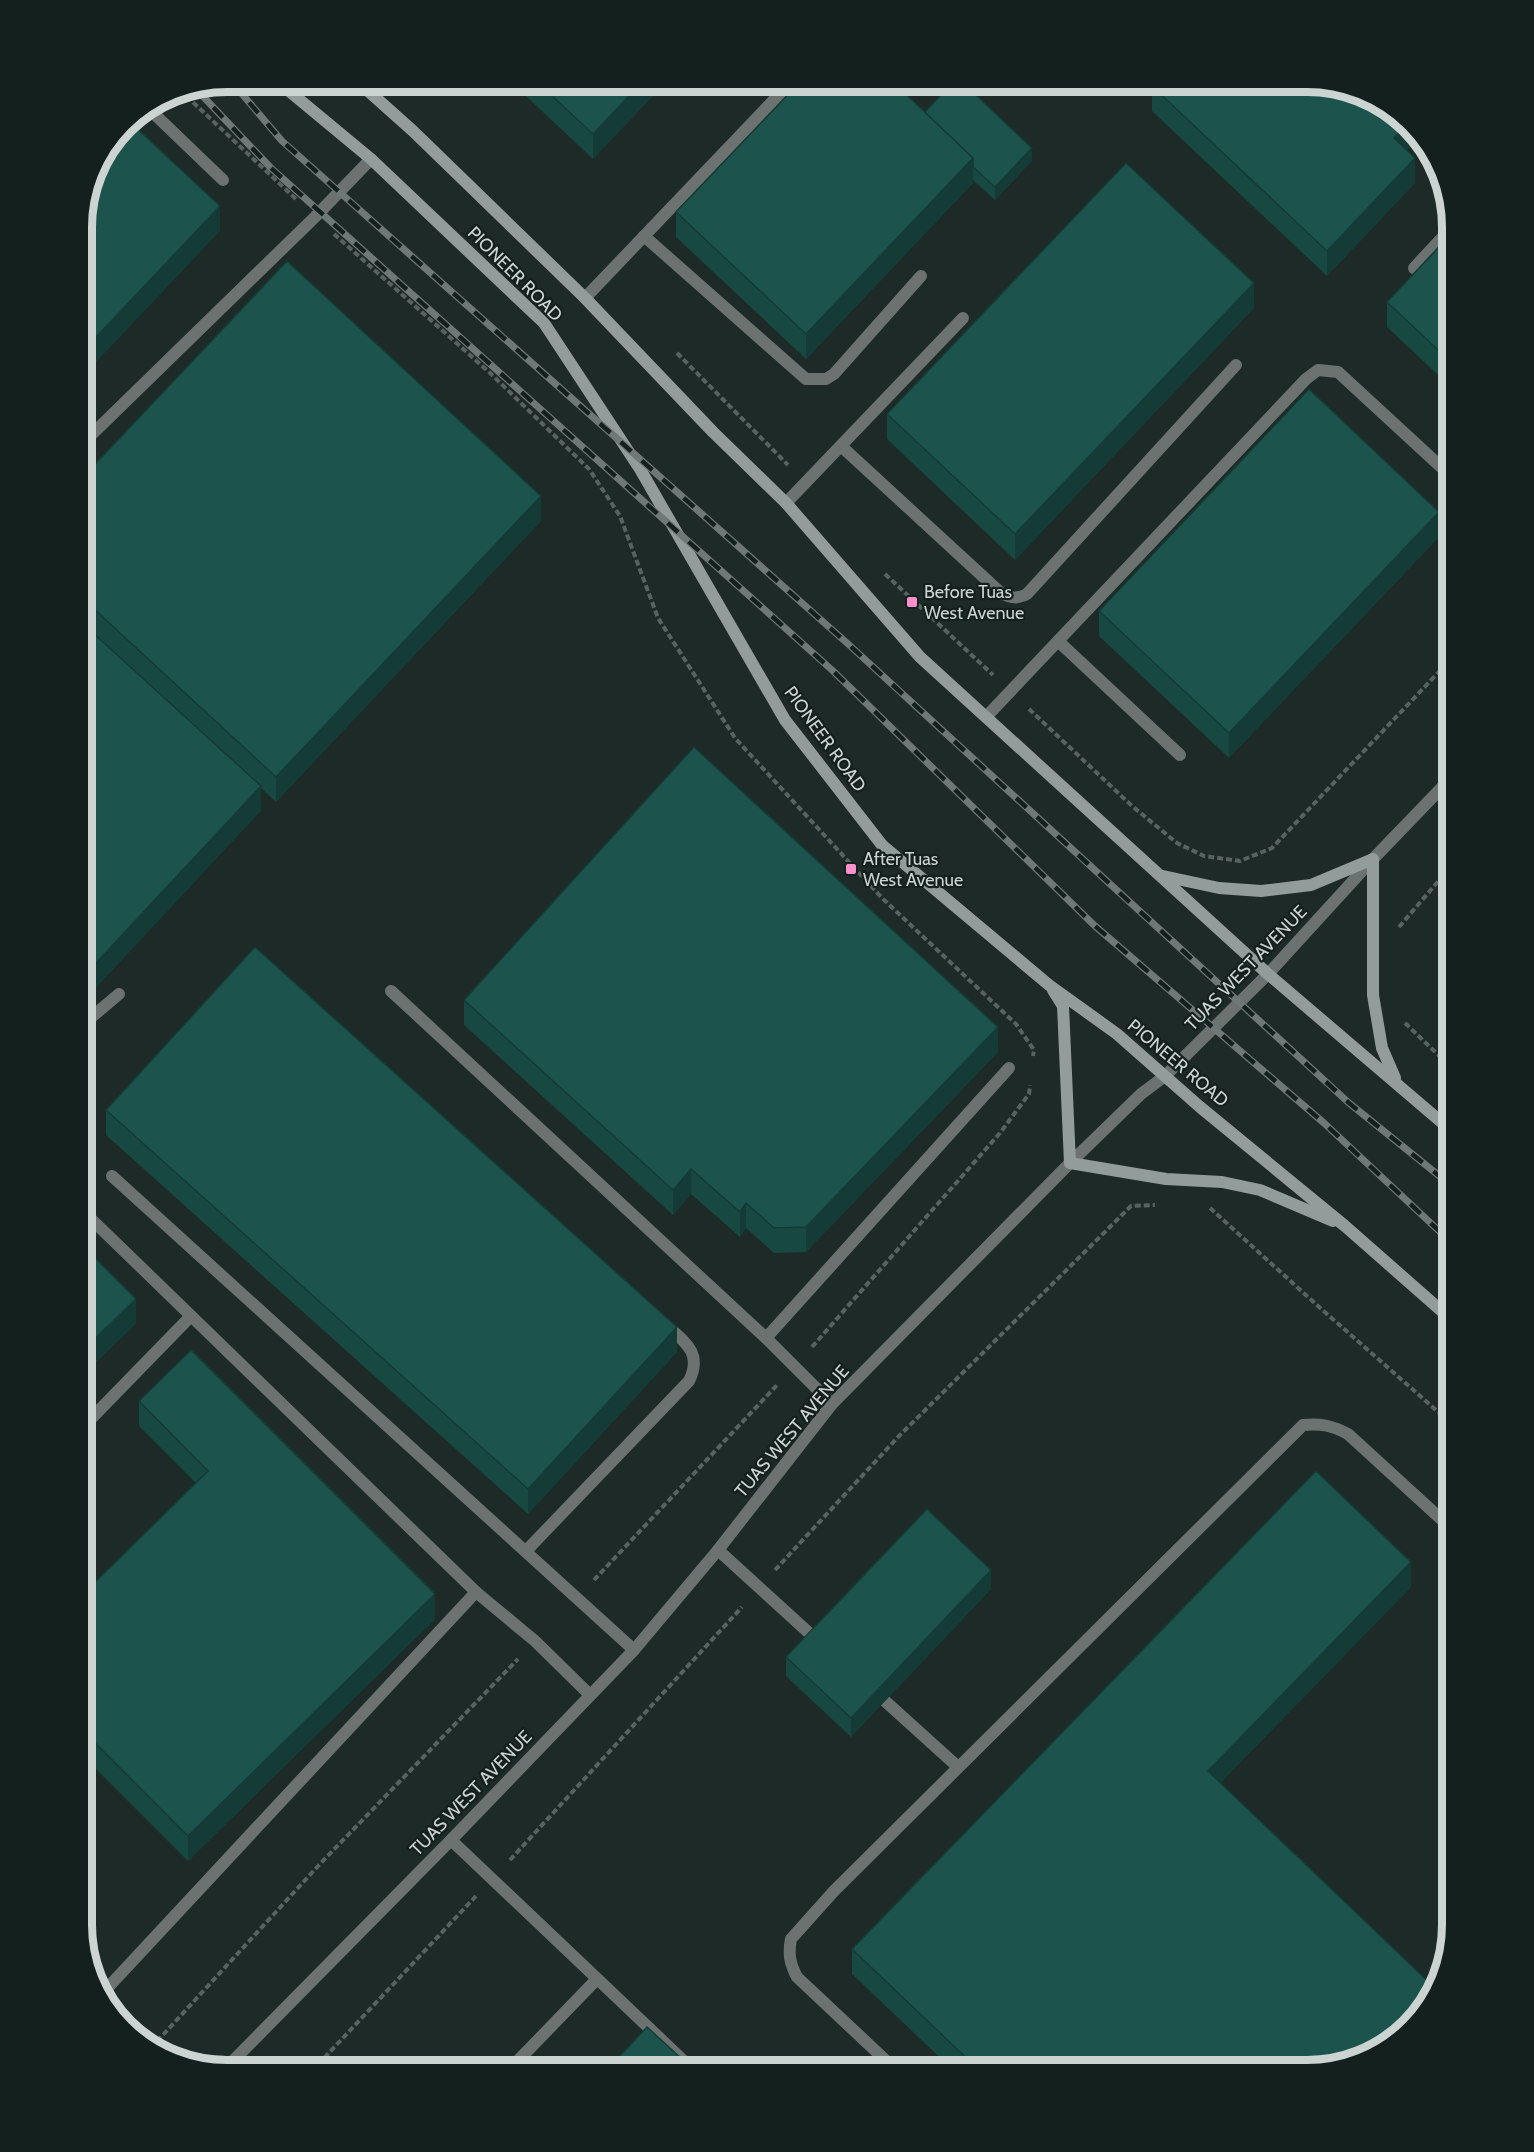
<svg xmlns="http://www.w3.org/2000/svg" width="1534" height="2152" viewBox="0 0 1534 2152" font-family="Cabin,sans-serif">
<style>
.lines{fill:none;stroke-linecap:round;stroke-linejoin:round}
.path{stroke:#586361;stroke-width:4;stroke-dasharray:6 3;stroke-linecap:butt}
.lane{stroke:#6b7270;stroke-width:12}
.street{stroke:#6b7270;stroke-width:12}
.secondary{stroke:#929c9a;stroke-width:12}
.rail-casing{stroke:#6e7876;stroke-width:7}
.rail{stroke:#13201e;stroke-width:4.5;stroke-dasharray:14;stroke-linecap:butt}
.wall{fill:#184842}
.shaded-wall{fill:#143b36}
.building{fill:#1c544d;stroke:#143b36;stroke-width:1.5}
.poi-dot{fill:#f890cb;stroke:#13201e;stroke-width:2}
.labels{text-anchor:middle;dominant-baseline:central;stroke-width:4.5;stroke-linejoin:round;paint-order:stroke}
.street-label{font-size:18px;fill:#ccd4d2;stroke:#13201e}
.poi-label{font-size:18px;fill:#ccd4d2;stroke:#13201e;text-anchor:start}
.rim{fill:none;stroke:#ccd4d2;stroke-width:8}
</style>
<rect width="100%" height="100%" fill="#1d2a28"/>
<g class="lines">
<g class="path">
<path d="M180,90L298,201"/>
<path d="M334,234L489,372L589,469L620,516L658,618L735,738L882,898L1016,1024L1034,1050L1033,1056"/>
<path d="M677,353L788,465"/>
<path d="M885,574L993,675"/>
<path d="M1029,709L1132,806L1177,843L1204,856L1240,861L1272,848L1453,657"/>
<path d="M1399,927L1453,864"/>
<path d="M1405,1023L1453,1069"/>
<path d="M1210,1208L1318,1306L1453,1425"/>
<path d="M812,1347L1000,1133L1029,1094L1030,1085"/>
<path d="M775,1570L899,1436L1131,1206L1155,1205"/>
<path d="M594,1580L778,1384"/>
<path d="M510,1860L742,1607"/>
<path d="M151,2048L319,1865L518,1659"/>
<path d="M312,2071L476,1896"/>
</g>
<g class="lane">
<path d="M147,107L223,180"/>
<path d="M644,236L806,379H826L834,374L921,276"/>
<path d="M1414,268L1453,226"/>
<path d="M585,298L792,81"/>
<path d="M81,445L315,217L371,159"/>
<path d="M841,446L1002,594C1012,598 1017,599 1027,594L1236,365"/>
<path d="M786,503L963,318"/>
<path d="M1058,641L1180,755"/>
<path d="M986,717L1306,379L1318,370L1338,372L1453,478"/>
<path d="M391,991L766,1338L832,1404"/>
<path d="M81,1026L119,994"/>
<path d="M112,1176L634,1650"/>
<path d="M81,1214L87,1215L476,1592L535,1641L590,1695"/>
<path d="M766,1338L1009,1068"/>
<path d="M81,1429L191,1316"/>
<path d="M718,1550L819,1642"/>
<path d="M526,1551L689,1381C703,1353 685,1342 665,1324"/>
<path d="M885,1701L958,1767"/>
<path d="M451,1840L687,2064"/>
<path d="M100,1996L476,1592"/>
<path d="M508,2071L597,1979"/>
<path d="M897,2071L797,1977C790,1964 788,1954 791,1939L834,1891L1303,1425C1321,1423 1333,1426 1348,1434L1453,1530"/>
</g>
<path class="street" d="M223,2071L451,1840L634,1650L718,1550L832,1404L1070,1163L1141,1094L1165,1076L1268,974L1373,859L1453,776"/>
<g class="secondary">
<path d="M277,81L371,159L544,323L640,469L785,720L882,845L1049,985L1117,1034L1200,1107L1345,1226L1453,1321"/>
<path d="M357,81L413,131L585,298L713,432L786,503L920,657L1268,974L1453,1132"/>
<path d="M1163,876L1219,888L1261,891L1311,885L1373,859V995L1382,1048L1395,1078"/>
<path d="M1053,990L1063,1006L1070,1163L1166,1179L1222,1182L1260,1190L1333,1221"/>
</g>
<defs>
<g id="rail">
<path d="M231,81L282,141L847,643L1349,1103L1453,1187"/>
<path d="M194,87L271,168L832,670L1095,926L1324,1123L1453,1244"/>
</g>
</defs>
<use href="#rail" class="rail-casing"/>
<use href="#rail" class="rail"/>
</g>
<g class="wall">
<path d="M510,81H667L593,159Z"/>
<path d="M1152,86L1380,101L1418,138L1407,150L1415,183L1327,276L1152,111Z"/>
<path d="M925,112L1032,161L995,200L973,180V183L806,359L676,237V212Z"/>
<path d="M1453,232V389L1387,327V302Z"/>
<path d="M1254,308L1015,560L887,439V414Z"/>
<path d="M81,479L541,521L276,802L261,788V811L81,622Z"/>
<path d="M1439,537L1229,758L1099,636V611Z"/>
<path d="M1453,918V963L1440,951V931Z"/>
<path d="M464,1000L998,1052L806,1252L774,1253L746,1228L740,1237L691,1194L673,1215L464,1025Z"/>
<path d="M106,1110L677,1352L528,1514L106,1135Z"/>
<path d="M139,1401L435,1619L188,1861L81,1754V1596L196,1483L139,1426Z"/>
<path d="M1411,1587L1220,1783L1308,2071H954L852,1974V1949Z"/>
<path d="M991,1589L851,1737L786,1676V1657Z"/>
</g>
<g class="shaded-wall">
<path d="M643,81H667L593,159V134Z"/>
<path d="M1406,126L1418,138L1394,163V138Z"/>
<path d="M1032,148V161L995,200V187Z"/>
<path d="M973,158V183L806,359V334Z"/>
<path d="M1415,158V183L1327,276V251Z"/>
<path d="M220,206V231L81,378V353Z"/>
<path d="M1254,283V308L1015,560V534Z"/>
<path d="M541,496V521L276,802V777Z"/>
<path d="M1439,512V537L1229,758V733Z"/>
<path d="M261,786V811L81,1004V979Z"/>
<path d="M998,1027V1052L806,1252V1227Z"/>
<path d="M691,1169V1194L673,1215V1190Z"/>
<path d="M746,1203V1228L740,1237V1212Z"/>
<path d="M136,1299V1324L81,1377V1352Z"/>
<path d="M677,1327V1352L528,1514V1489Z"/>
<path d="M1411,1562V1587L1208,1796V1771Z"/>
<path d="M991,1570V1589L851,1737V1718Z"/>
<path d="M435,1594V1619L188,1861V1836Z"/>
<path d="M1435,1992L1434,1998L1380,2051L1376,2053Z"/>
<path d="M1162,2064V2071H1156Z"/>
</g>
<g class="building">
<path d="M536,81H643L593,134Z"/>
<path d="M801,81H892L973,158L806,334L676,212Z"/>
<path d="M954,81H961L1032,148L995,187L973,167V158L925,112Z"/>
<path d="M1157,81H1317L1380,101L1406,126L1394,138L1415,158L1327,251L1152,86Z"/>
<path d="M128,120L220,206L81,353V217L96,163Z"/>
<path d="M1126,163L1254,283L1015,534L887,414Z"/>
<path d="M1453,232V364L1387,302Z"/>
<path d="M287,261L541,496L276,777L81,597V479Z"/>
<path d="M1309,389L1439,512L1229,733L1099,611Z"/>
<path d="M81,622L261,786L81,979Z"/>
<path d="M694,747L998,1027L806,1227L774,1228L746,1203L740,1212L691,1169L673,1190L464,1000Z"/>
<path d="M1453,918V944L1440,931Z"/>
<path d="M255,947L677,1327L528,1489L106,1110Z"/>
<path d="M81,1244L136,1299L81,1352Z"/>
<path d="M191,1350L435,1594L188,1836L81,1729V1596L208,1471L139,1401Z"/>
<path d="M1316,1471L1411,1562L1208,1771L1436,1989L1435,1992L1376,2053L1308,2071H1169L1162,2064L1156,2071H980L852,1949Z"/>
<path d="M927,1509L991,1570L851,1718L786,1657Z"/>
<path d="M647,2027L695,2071H606Z"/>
</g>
<g class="poi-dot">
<rect x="906" y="596" width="12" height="12" rx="3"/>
<rect x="845" y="863" width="12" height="12" rx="3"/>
</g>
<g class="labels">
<g class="street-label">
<text transform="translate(515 274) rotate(45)">PIONEER ROAD</text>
<text transform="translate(825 739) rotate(54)">PIONEER ROAD</text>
<text transform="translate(1246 968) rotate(-46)">TUAS WEST AVENUE</text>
<text transform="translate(1178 1063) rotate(40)">PIONEER ROAD</text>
<text transform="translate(792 1431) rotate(-50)">TUAS WEST AVENUE</text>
<text transform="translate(471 1793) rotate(-46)">TUAS WEST AVENUE</text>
</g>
<g class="poi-label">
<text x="924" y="592">Before Tuas<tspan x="924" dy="21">West Avenue</tspan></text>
<text x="863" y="859">After Tuas<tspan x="863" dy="21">West Avenue</tspan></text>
</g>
</g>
<path d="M0 0H1534V2152H0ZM227 92H1307A135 135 0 0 1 1442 227V1925A135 135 0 0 1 1307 2060H227A135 135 0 0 1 92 1925V227A135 135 0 0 1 227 92Z" fill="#13201e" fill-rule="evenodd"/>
<path class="rim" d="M227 92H1307A135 135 0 0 1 1442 227V1925A135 135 0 0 1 1307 2060H227A135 135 0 0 1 92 1925V227A135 135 0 0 1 227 92Z"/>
</svg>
